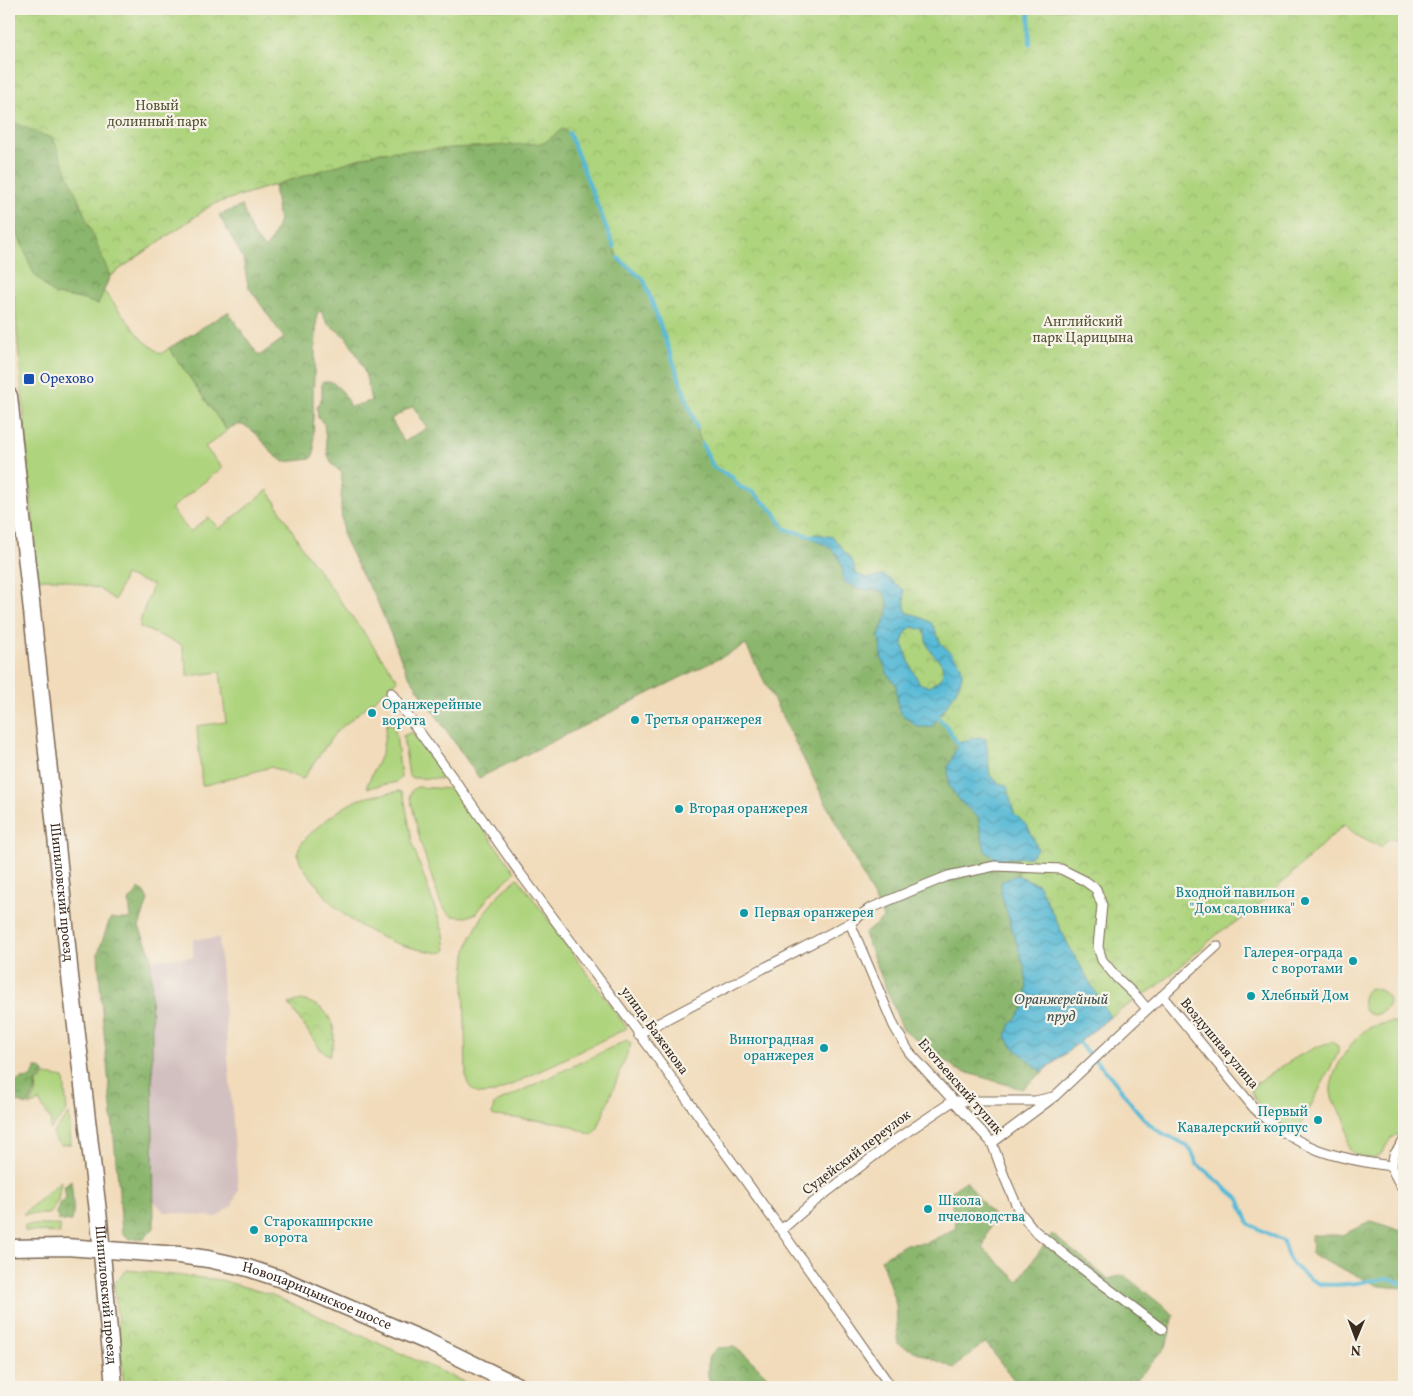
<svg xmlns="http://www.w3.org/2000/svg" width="1413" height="1396" viewBox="0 0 1413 1396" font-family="Vollkorn,serif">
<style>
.industrial{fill:#d2bfbf}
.grass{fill:#afd47e;stroke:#757f4e}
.forest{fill:url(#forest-crowns);stroke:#637046;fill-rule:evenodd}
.park{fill:url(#park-crowns);stroke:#757f4e}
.water{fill:url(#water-waves);stroke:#4a727a;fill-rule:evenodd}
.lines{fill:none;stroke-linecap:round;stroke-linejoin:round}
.stream{stroke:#58bad6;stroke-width:4}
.pedestrian-casing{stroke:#7b6855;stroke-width:11}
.secondary-casing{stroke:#7b6855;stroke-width:19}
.pedestrian{stroke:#fff;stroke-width:9}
.secondary{stroke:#fff;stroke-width:16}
.transit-dot{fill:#1a4fb4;stroke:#f7f3e8;stroke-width:2}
.culture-dot{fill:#0f9aa8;stroke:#f7f3e8;stroke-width:2}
.labels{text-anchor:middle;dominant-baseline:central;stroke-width:4.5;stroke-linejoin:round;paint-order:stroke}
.park-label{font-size:14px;fill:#585436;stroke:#f7f3e8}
.transit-label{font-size:14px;fill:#164399;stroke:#f7f3e8;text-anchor:start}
.culture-label{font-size:14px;fill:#0d838f;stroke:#f7f3e8;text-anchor:start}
.street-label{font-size:14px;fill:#3b2a1e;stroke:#f7f3e8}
.water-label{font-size:15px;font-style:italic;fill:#455;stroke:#f7f3e8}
</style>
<defs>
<pattern id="forest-crowns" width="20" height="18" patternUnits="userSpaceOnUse" patternTransform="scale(1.25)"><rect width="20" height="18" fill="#8bb66d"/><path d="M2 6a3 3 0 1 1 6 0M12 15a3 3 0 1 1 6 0" fill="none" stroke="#739459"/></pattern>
<pattern id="park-crowns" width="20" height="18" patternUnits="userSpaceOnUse" patternTransform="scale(1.25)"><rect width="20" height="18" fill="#afd47e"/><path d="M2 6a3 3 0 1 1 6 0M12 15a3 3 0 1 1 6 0" fill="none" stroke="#97b66c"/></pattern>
<pattern id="water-waves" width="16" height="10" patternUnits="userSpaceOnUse" patternTransform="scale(1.25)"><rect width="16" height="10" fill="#58bad6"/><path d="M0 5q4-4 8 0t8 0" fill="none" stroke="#4a97ad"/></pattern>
</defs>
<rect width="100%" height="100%" fill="#f7f3e8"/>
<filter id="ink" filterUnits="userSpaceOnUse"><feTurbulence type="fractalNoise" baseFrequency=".02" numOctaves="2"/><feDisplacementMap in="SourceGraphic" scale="10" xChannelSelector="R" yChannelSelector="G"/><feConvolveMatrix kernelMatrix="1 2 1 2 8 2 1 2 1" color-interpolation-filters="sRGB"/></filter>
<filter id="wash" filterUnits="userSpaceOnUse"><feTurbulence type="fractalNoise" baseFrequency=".0096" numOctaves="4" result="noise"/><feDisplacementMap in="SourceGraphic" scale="20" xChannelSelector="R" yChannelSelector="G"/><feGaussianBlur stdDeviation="1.12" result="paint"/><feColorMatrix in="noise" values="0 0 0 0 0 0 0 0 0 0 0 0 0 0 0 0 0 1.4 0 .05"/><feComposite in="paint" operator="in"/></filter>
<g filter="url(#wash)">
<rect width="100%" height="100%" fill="#f1dbba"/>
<path class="industrial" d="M219,938L238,1189L232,1206L216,1217L164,1212L143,1188L113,961L193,957V939Z"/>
<g class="grass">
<path d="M9,9L75,141L544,143L380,152L213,204L110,276L103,290L142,339L161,354L169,348L227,431L205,447L222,468L190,493L171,509L190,532L209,517L219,529L268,490L305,552L398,680L335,733L303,779L271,767L202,786L197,726L226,722L220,672L188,676L182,645L140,627L141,618L153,585L125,575L115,600L99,589L60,579H38L34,537L14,295L9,270Z"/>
<path d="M387,723L391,725L393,723L396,734L401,778L397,782L368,788L367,785L382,753Z"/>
<path d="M412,732L447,779L413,778L409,776L403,736Z"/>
<path d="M417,787L454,789L515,872L489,896L477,913L466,917L452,916L446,911L440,902L421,844L410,797C410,791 412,790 417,787Z"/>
<path d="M399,791L402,792L404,796L413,846L444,934L446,951C440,954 435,952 428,951C396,946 363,932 339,910C329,902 322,890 314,881C308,873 297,862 298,851C300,837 344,805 358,800C371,795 386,794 399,791Z"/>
<path d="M518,878L627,1028L495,1093L479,1094C471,1089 467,1085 466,1076L464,977L466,955L471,937L485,912L501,892Z"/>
<path d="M1370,988C1378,988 1395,995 1387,1007C1385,1010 1381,1013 1378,1014C1361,1019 1358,995 1370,988Z"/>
<path d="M1391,1022L1404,1023V1131L1391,1138L1381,1154L1373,1159C1339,1152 1352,1150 1346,1123C1343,1112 1332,1104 1331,1092C1329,1074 1352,1037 1369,1028C1375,1025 1383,1024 1391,1022Z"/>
<path d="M627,1040L631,1044L597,1130L592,1135L563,1123L495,1116L492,1115L494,1104Z"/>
<path d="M1332,1042L1338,1046V1053L1297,1133H1295C1280,1125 1255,1107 1251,1090L1255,1084C1279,1069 1306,1048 1332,1042Z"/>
<path d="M46,1075L64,1078L67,1111L50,1130L51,1121L39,1101L29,1106L36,1095L37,1083Z"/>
<path d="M69,1114L71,1144L61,1145L57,1142L52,1134Z"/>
<path d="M61,1181L58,1200L49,1214H23Z"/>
<path d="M25,1225H60V1233L25,1231Z"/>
</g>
<g class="forest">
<path d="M1404,9L1375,800L1022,1089L958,1070L903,1030L864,934L884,918L746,645L479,778L407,673L375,596L363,577L343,536L341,508L342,473L332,464L328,455L326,441L324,424L318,418L317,408L322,397V382H332L343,392L350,407L371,401L366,376L360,360L346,337L327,323L321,311L317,313L313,397L314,453L311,459L284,462C281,460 277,457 274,455C265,446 250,419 234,426C231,427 229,429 227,431L169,348L228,312L259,356L284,338L248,286L243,258L219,215L242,206L252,233L265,249L271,241L279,221L274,185L380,152L544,143L562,129ZM413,406L427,428L404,442L391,419Z"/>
<path d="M40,102L105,250L110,276L98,304L76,298L55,295L45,286L33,272L9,212V120L13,115Z"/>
<path d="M139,888L144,892L148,900L139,927L151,954L154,1228L144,1238L129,1239L122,1232L119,1192L101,1000L98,953L110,919H131L129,900L135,895Z"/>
<path d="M36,1068H40L45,1074L36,1082L35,1093L28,1105L9,1100V1087L12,1086L20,1079L31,1078Z"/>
<path d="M71,1180C72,1192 75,1210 72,1221H59L56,1213L59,1204L66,1197L64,1186Z"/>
<path d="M966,1181L993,1216L983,1248L1018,1281L1052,1234L1108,1279L1124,1275L1174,1315L1166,1347L1130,1387H1024L1014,1380L985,1342L954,1368L898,1344L896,1305L881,1259L906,1244L927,1243L956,1228L950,1192Z"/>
<path d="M1372,1221L1404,1232V1288L1379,1286L1312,1255L1311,1235H1342Z"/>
<path d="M734,1347L749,1358L778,1387H711L708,1376V1358L717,1348Z"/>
</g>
<g class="park">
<path d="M9,9H1404V847L1397,839H1389L1381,847L1354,833L1344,824L1249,915L1221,931L1159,985L1110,1017L1079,1042L1020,894L1016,845L962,759L959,743L947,727L908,689L894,590L862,583L847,567L829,541L785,529L774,512L753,492L740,487L732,477L714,468L702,444L644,280L618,258L569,133L562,129L544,143L380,152L213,204L110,276L53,138L40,134L9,120Z"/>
<path d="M300,1000C320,1003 335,1016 334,1037C334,1043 331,1050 330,1056L320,1049L289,1004Z"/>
<path d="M127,1270L221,1280L272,1295L475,1387H124L114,1283Z"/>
</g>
<g class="water">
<path d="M816,534L833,537L853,562L855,573C866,579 873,579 884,575L904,590L905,607L907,613C911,613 928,620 931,623C936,628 937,637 941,643C948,652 964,661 962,674C960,690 941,714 931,727H918L903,716L898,707L896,684L888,675L881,657V647L879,637L881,629L888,614V602L884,593L878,590L859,589L844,582C842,564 841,554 825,545C819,542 815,541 812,536ZM913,627L924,630C926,635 926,642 928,646C933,659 948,661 941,678L929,687C928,686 922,684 921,684C916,680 903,649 903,643C903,636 907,629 913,627Z"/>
<path d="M979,737L986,739L990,776L999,783L1007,786L1014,813L1028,827L1038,849L1030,857L996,859L985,851L978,817L962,803L949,786L948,767L959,743L967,740Z"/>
<path d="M1017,875L1038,884L1069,946L1110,1017L1042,1072L1012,1046L1006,1036L1011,1024L1024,1008L1027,986L1025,969L1001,894V882Z"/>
</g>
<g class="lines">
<g class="stream">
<path d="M1029,9L1030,45"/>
<path d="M569,133L614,247"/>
<path d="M618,258L644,280L697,428"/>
<path d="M702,444L714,468L732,477L740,487L753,492L774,512L785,529L817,538"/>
<path d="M935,714L947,727L959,746"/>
<path d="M1077,1040C1086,1053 1100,1064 1111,1077C1125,1094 1136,1113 1153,1127C1169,1141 1191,1138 1196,1163L1239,1199L1249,1224L1283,1241C1285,1248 1287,1257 1292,1263C1297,1270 1311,1281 1320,1284C1328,1286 1354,1284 1363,1282C1379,1280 1390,1275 1404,1285"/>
</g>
</g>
</g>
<g filter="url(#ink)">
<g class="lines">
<defs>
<g id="pedestrian">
<path d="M391,693L466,796L520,873L650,1048L781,1230L891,1387"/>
<path d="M850,923L894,1026L909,1052L992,1143L1004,1176L1019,1211L1034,1230L1076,1264L1162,1329"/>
<path d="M1162,996L1254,1108C1295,1149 1337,1159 1392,1166L1394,1155L1404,1141"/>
<path d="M638,1034L850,923L869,909L911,891L948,876L995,866L1061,869L1085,881L1096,889L1102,905L1098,947L1102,960L1117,978L1137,997L1147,1009"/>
<path d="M992,1143L1055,1096L1130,1025L1217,946"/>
<path d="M1392,1166L1394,1173L1404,1192"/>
<path d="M781,1230L810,1205L895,1140L953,1101H1035L1053,1097"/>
</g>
<g id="secondary">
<path id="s1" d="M9,396L60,874L70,976L99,1220L114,1387"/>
<path id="s2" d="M9,1248L66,1247L179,1255L208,1259L248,1268L281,1279L428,1342L520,1387"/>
</g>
</defs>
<use href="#pedestrian" class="pedestrian-casing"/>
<use href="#secondary" class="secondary-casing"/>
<use href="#pedestrian" class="pedestrian"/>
<use href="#secondary" class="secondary"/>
</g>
</g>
<rect class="transit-dot" x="23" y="373" width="12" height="12" rx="2.5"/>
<g class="culture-dot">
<circle cx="372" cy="713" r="5"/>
<circle cx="635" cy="720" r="5"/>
<circle cx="679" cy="809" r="5"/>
<circle cx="1305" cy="901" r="5"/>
<circle cx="744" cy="913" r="5"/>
<circle cx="1353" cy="961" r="5"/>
<circle cx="1251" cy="996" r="5"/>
<circle cx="824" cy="1048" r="5"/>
<circle cx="1318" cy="1120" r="5"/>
<circle cx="928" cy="1209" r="5"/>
<circle cx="254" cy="1230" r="5"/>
</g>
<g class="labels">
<g class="park-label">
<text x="157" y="106">Новый<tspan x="157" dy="16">долинный парк</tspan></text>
<text x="1083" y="322">Английский<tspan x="1083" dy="16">парк Царицына</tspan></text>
</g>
<g class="transit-label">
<text x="40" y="379">Орехово</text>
</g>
<g class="culture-label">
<text x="382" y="705">Оранжерейные<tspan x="382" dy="16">ворота</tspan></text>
<text x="645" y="720">Третья оранжерея</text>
<text x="689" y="809">Вторая оранжерея</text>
<text x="1295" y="893" text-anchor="end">Входной павильон<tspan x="1295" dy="16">"Дом садовника"</tspan></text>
<text x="754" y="913">Первая оранжерея</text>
<text x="1343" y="953" text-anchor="end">Галерея-ограда<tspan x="1343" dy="16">с воротами</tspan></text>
<text x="1261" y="996">Хлебный Дом</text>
<text x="814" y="1040" text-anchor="end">Виноградная<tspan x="814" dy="16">оранжерея</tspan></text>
<text x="1308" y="1112" text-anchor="end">Первый<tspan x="1308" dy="16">Кавалерский корпус</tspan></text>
<text x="938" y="1201">Школа<tspan x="938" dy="16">пчеловодства</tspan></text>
<text x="264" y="1222">Старокаширские<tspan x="264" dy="16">ворота</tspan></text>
</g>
<g class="street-label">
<text stroke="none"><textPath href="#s1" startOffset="499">Шипиловский проезд</textPath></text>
<text transform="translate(654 1031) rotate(54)">улица Баженова</text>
<text transform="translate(1219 1044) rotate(50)">Воздушная улица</text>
<text transform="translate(960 1087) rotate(49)">Еготьевский тупик</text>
<text transform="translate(857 1153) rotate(-37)">Судейский переулок</text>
<text stroke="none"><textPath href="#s1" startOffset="904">Шипиловский проезд</textPath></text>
<text stroke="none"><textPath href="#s2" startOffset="315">Новоцарицынское шоссе</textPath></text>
</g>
<g class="water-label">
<text x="1061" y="1000">Оранжерейный<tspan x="1061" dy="17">пруд</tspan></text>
</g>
</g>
<rect width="1413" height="1396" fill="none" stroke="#f7f3e8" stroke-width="30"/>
<g transform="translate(1356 1338) rotate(181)" stroke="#f7f3e8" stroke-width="4" paint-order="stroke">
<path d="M0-4L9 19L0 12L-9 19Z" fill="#3b2a1e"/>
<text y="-8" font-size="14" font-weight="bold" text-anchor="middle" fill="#3b2a1e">N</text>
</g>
</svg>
